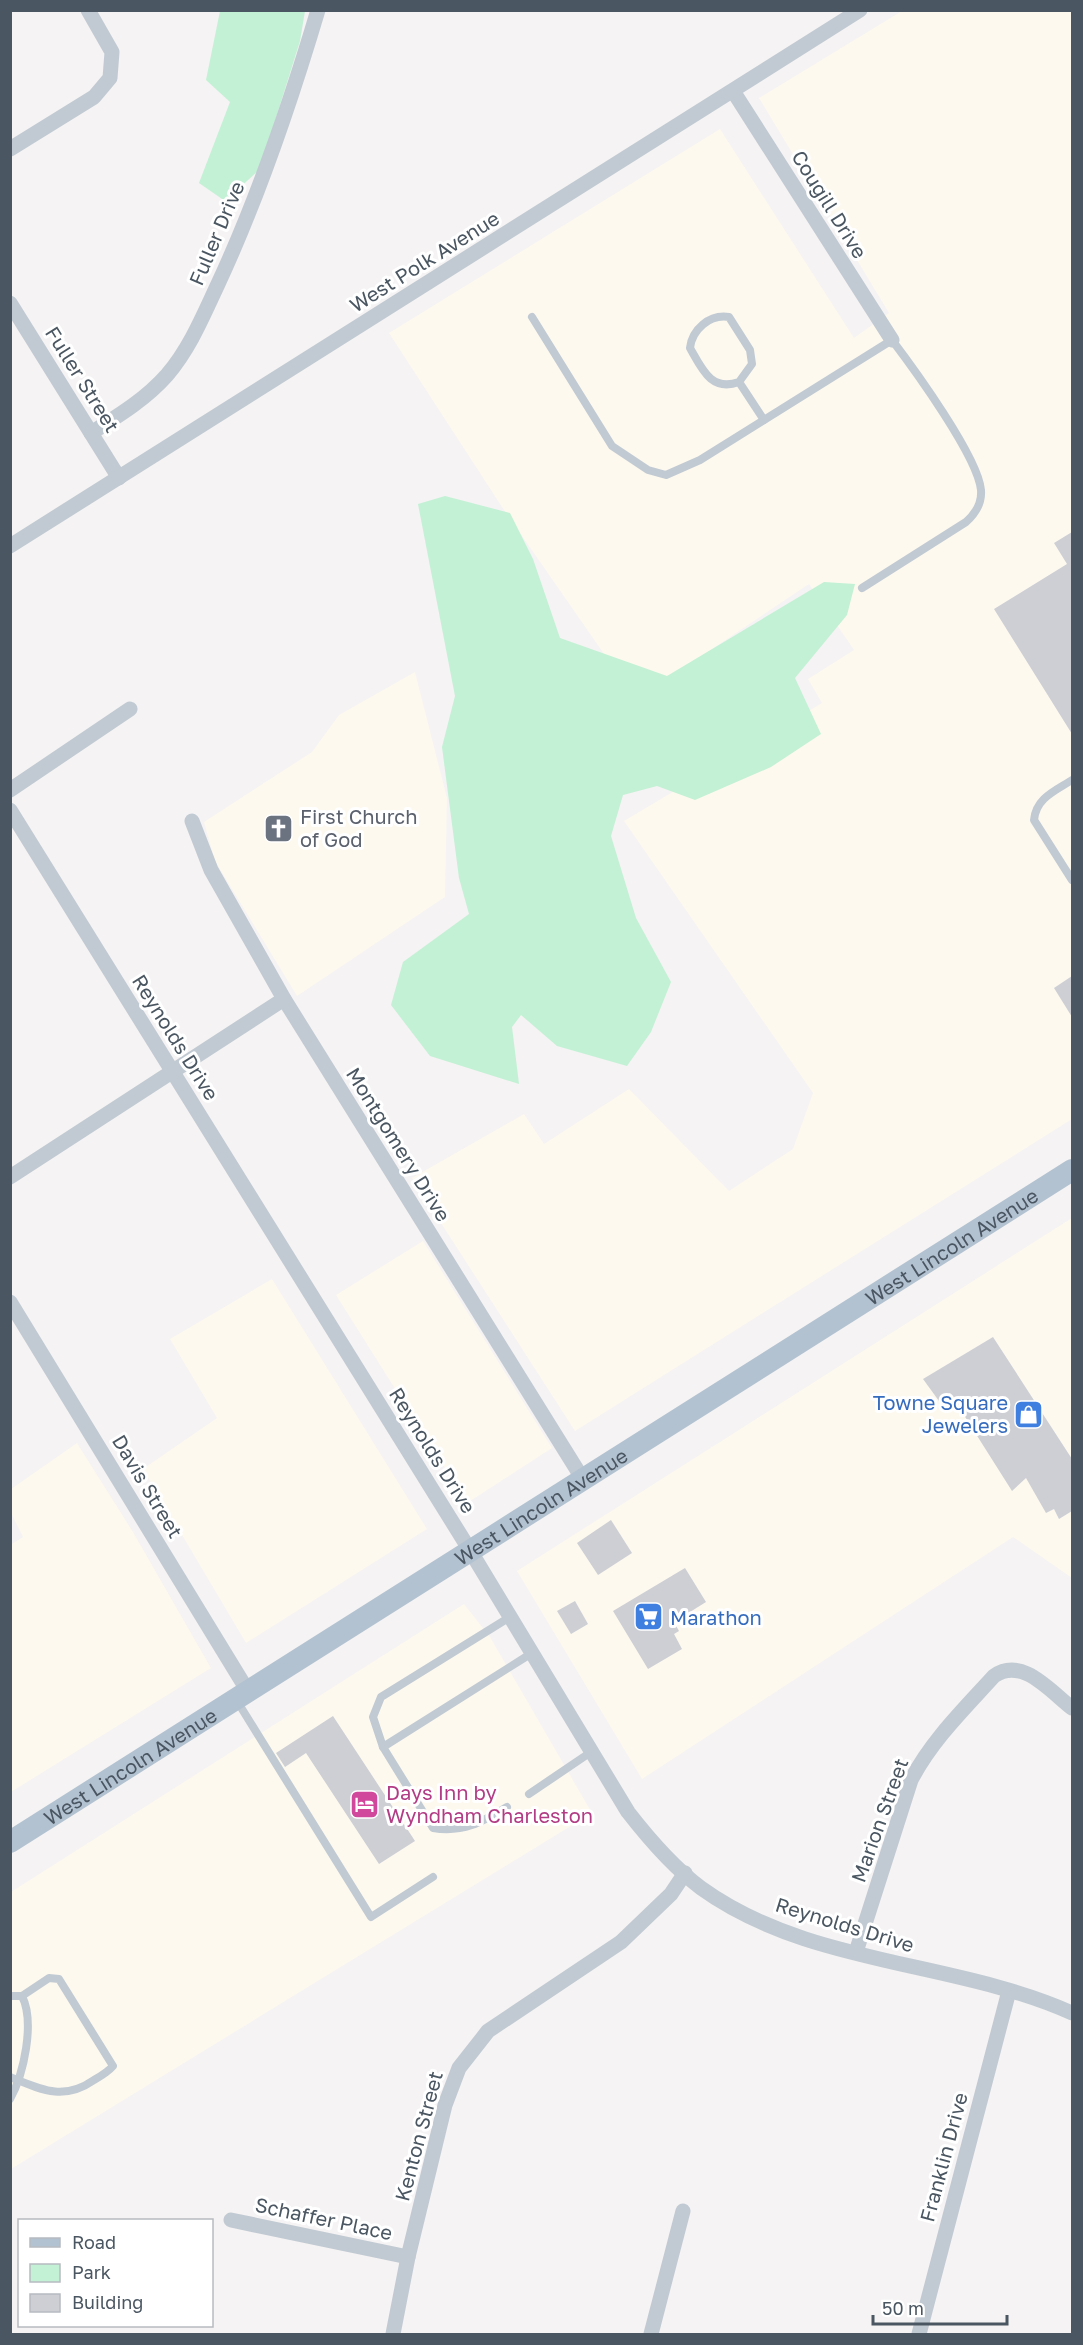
<svg xmlns="http://www.w3.org/2000/svg" width="1083" height="2345" viewBox="0 0 1083 2345" font-family="'Golos Text',sans-serif">
<style>
.commercial{fill:#fdf9ef}
.green{fill:#c3f1d5}
.building{fill:#cdcfd5}
.lines{fill:none;stroke-linecap:round;stroke-linejoin:round}
.service{stroke:#c1cad2;stroke-width:8}
.minor{stroke:#c1cad2;stroke-width:15}
.primary{stroke:#b3c2d1;stroke-width:22}
.labels{text-anchor:middle;dominant-baseline:central;stroke-width:6;stroke-linejoin:round;paint-order:stroke}
.street-label{font-size:20px;fill:#4a5661;stroke:#fff}
.worship-label{font-size:20px;fill:#5b616d;stroke:#fff;text-anchor:start}
.shop-label{font-size:20px;fill:#366cbe;stroke:#fff;text-anchor:end}
.hotel-label{font-size:20px;fill:#b23c85;stroke:#fff;text-anchor:start}
</style>
<rect width="100%" height="100%" fill="#f5f3f3"/>
<g class="commercial">
<path d="M1070,10L1072,15V1119L575,1431L412,1178L524,1114L544,1144L629,1089L729,1191L793,1149L813,1093L624,821L822,703L808,679L854,650L809,584L636,700L502,507L389,333L720,129L854,338L889,313L759,98L902,11Z"/>
<path d="M415,672L447,798L445,897L297,996L215,861L204,822L312,752L339,715Z"/>
<path d="M1072,1218V1578L1013,1537L642,1779L517,1571Z"/>
<path d="M423,1241L552,1448L467,1503L336,1295Z"/>
<path d="M272,1279L427,1529L246,1643L143,1469L217,1418L170,1339Z"/>
<path d="M77,1443L133,1532L211,1668L11,1792L10,1545L23,1537L11,1513V1489Z"/>
<path d="M464,1604L490,1637L592,1813L11,2169V1892Z"/>
</g>
<g class="green">
<path d="M220,11H305L300,41L260,169L225,201L199,183L230,102L206,80Z"/>
<path d="M445,496L510,513L533,559L560,638L667,676L824,582L855,584L847,615L795,678L821,734L771,767L695,800L657,786L623,795L611,836L636,918L671,982L651,1032L627,1066L557,1046L521,1015L512,1027L519,1084L430,1056L391,1005L403,962L469,914L459,878L442,747L455,696L418,504Z"/>
</g>
<g class="building">
<path d="M1072,532V734L994,609L1067,564L1054,543Z"/>
<path d="M1072,976V1017L1054,988Z"/>
<path d="M993,1337L1072,1459V1511L1059,1519L1054,1509L1046,1513L1026,1478L1012,1491L950,1393L939,1401L923,1379Z"/>
<path d="M611,1520L632,1553L598,1575L577,1543Z"/>
<path d="M685,1568L706,1602L674,1622L679,1631L674,1634L682,1649L648,1669L613,1611Z"/>
<path d="M575,1601L588,1624L571,1634L557,1611Z"/>
<path d="M333,1716L415,1841L379,1864L306,1753L285,1767L276,1753Z"/>
</g>
<g class="lines">
<g class="service">
<path d="M532,317L612,446L648,470L666,475L700,460L892,340C914,369 978,457 981,490C982,503 975,514 966,522L862,588"/>
<path d="M739,382L752,364L750,350L729,317C709,314 692,330 690,348C702,369 711,392 739,382L764,420"/>
<path d="M1072,780C1055,791 1036,798 1034,820L1072,880"/>
<path d="M237,1701L371,1917L433,1877"/>
<path d="M383,1747L532,1653"/>
<path d="M529,1794L591,1752"/>
<path d="M507,1807C482,1822 463,1833 433,1828L383,1747L373,1717L381,1697L510,1617"/>
<path d="M10,1996H22C35,2022 24,2074 10,2099"/>
<path d="M10,2077C42,2090 64,2101 94,2080C101,2076 108,2072 113,2066L59,1979L49,1978L22,1996"/>
</g>
<g class="minor">
<path d="M733,91L892,340"/>
<path d="M10,149L94,97L110,78L112,52L88,10"/>
<path d="M10,303L119,478"/>
<path d="M91,433C118,416 146,399 167,375C190,348 203,316 218,284C259,196 290,104 318,10"/>
<path d="M10,546L860,10"/>
<path d="M10,790L130,709"/>
<path d="M10,810L471,1552L628,1812C649,1839 673,1867 701,1888C809,1966 954,1960 1072,2013"/>
<path d="M192,821L211,870L284,999L584,1481"/>
<path d="M10,1177L284,999"/>
<path d="M10,1302L249,1693"/>
<path d="M856,1952L911,1780C932,1740 964,1709 994,1676C1022,1656 1050,1691 1072,1708"/>
<path d="M231,2220L408,2257"/>
<path d="M393,2334L408,2257L445,2105L459,2068L488,2031L621,1942L671,1894L685,1873"/>
<path d="M651,2334L683,2211"/>
<path d="M919,2334L1009,1991"/>
</g>
<path class="primary" id="s1" d="M10,1842L1072,1170"/>
</g>
<defs>
<symbol id="church-square" viewBox="-11 -11 22 22"><rect x="-9" y="-9" width="18" height="18" rx="4" fill="#6b7280" stroke="#fff"/><path d="M-1.2-6h2.4v3.5h3.3v2.4h-3.3V6h-2.4V-.1h-3.3v-2.4h3.3Z" fill="#fff"/></symbol>
<symbol id="shop-square" viewBox="-11 -11 22 22"><rect x="-9" y="-9" width="18" height="18" rx="4" fill="#3f7fe0" stroke="#fff"/><path d="M-5-2.5h2.3a2.7 3.5 0 0 1 5.4 0H5L5.5 6h-11ZM-1.5-2.5h3a1.5 2.3 0 0 0-3 0Z" fill="#fff"/></symbol>
<symbol id="supermarket-square" viewBox="-11 -11 22 22"><rect x="-9" y="-9" width="18" height="18" rx="4" fill="#3f7fe0" stroke="#fff"/><path d="M-6-5.5h2.5l.6 2H6L4.5 2H-2.5L-4.4-4H-6ZM-1.5 3.2a1.3 1.3 0 1 0 .1 0ZM3 3.2a1.3 1.3 0 1 0 .1 0Z" fill="#fff"/></symbol>
<symbol id="hotel-square" viewBox="-11 -11 22 22"><rect x="-9" y="-9" width="18" height="18" rx="4" fill="#d1479c" stroke="#fff"/><path d="M-6-4.5h1.5V1H6V5H4.5V3h-9V5H-6ZM-4 0a1.8 1.8 0 1 1 3.6 0ZM.5 0V-2.5h3Q6-2.5 6 0Z" fill="#fff"/></symbol>
</defs>
<g fill-rule="evenodd">
<use href="#church-square" x="262" y="812" width="33" height="33"/>
<use href="#shop-square" x="1012" y="1398" width="33" height="33"/>
<use href="#supermarket-square" x="632" y="1600" width="33" height="33"/>
<use href="#hotel-square" x="348" y="1788" width="33" height="33"/>
</g>
<g class="labels">
<g class="street-label">
<text transform="translate(830 204) rotate(58)">Cougill Drive</text>
<text transform="translate(216 233) rotate(-67)">Fuller Drive</text>
<text transform="translate(424 261) rotate(-32)">West Polk Avenue</text>
<text transform="translate(83 379) rotate(58)">Fuller Street</text>
<text transform="translate(176 1037) rotate(58)">Reynolds Drive</text>
<text transform="translate(399 1144) rotate(58)">Montgomery Drive</text>
<text stroke="none"><textPath href="#s1" startOffset="1114">West Lincoln Avenue</textPath></text>
<text transform="translate(433 1450) rotate(58)">Reynolds Drive</text>
<text transform="translate(148 1486) rotate(59)">Davis Street</text>
<text stroke="none"><textPath href="#s1" startOffset="628">West Lincoln Avenue</textPath></text>
<text stroke="none"><textPath href="#s1" startOffset="142">West Lincoln Avenue</textPath></text>
<text transform="translate(879 1820) rotate(-70)">Marion Street</text>
<text transform="translate(845 1924) rotate(17)">Reynolds Drive</text>
<text transform="translate(418 2136) rotate(-75)">Kenton Street</text>
<text transform="translate(943 2157) rotate(-75)">Franklin Drive</text>
<text transform="translate(324 2218) rotate(12)">Schaffer Place</text>
</g>
<g class="worship-label">
<text x="300" y="816">First Church<tspan x="300" dy="23">of God</tspan></text>
</g>
<g class="shop-label">
<text x="1008" y="1402">Towne Square<tspan x="1008" dy="23">Jewelers</tspan></text>
<text x="670" y="1617" text-anchor="start">Marathon</text>
</g>
<g class="hotel-label">
<text x="386" y="1792">Days Inn by<tspan x="386" dy="23">Wyndham Charleston</tspan></text>
</g>
</g>
<rect width="1083" height="2345" fill="none" stroke="#4a5661" stroke-width="24"/>
<rect x="18" y="2219" width="195" height="108" fill="#ffffff" stroke="#b7bbc0" stroke-width="1.5"/>
<rect x="30" y="2238" width="30" height="9" fill="#b3c2d1" stroke="#b7bbc0" stroke-width="1.5"/>
<text x="72" y="2249" font-size="18" fill="#4a5661">Road</text>
<rect x="30" y="2264" width="30" height="18" fill="#c3f1d5" stroke="#b7bbc0" stroke-width="1.5"/>
<text x="72" y="2279" font-size="18" fill="#4a5661">Park</text>
<rect x="30" y="2294" width="30" height="18" fill="#cdcfd5" stroke="#b7bbc0" stroke-width="1.5"/>
<text x="72" y="2309" font-size="18" fill="#4a5661">Building</text>
<path d="M873 2315v9h134v-9" fill="none" stroke="#4a5661" stroke-width="3"/>
<text x="882" y="2315" font-size="18" fill="#4a5661" stroke="#ffffff" stroke-width="4.5" paint-order="stroke">50 m</text>
</svg>
